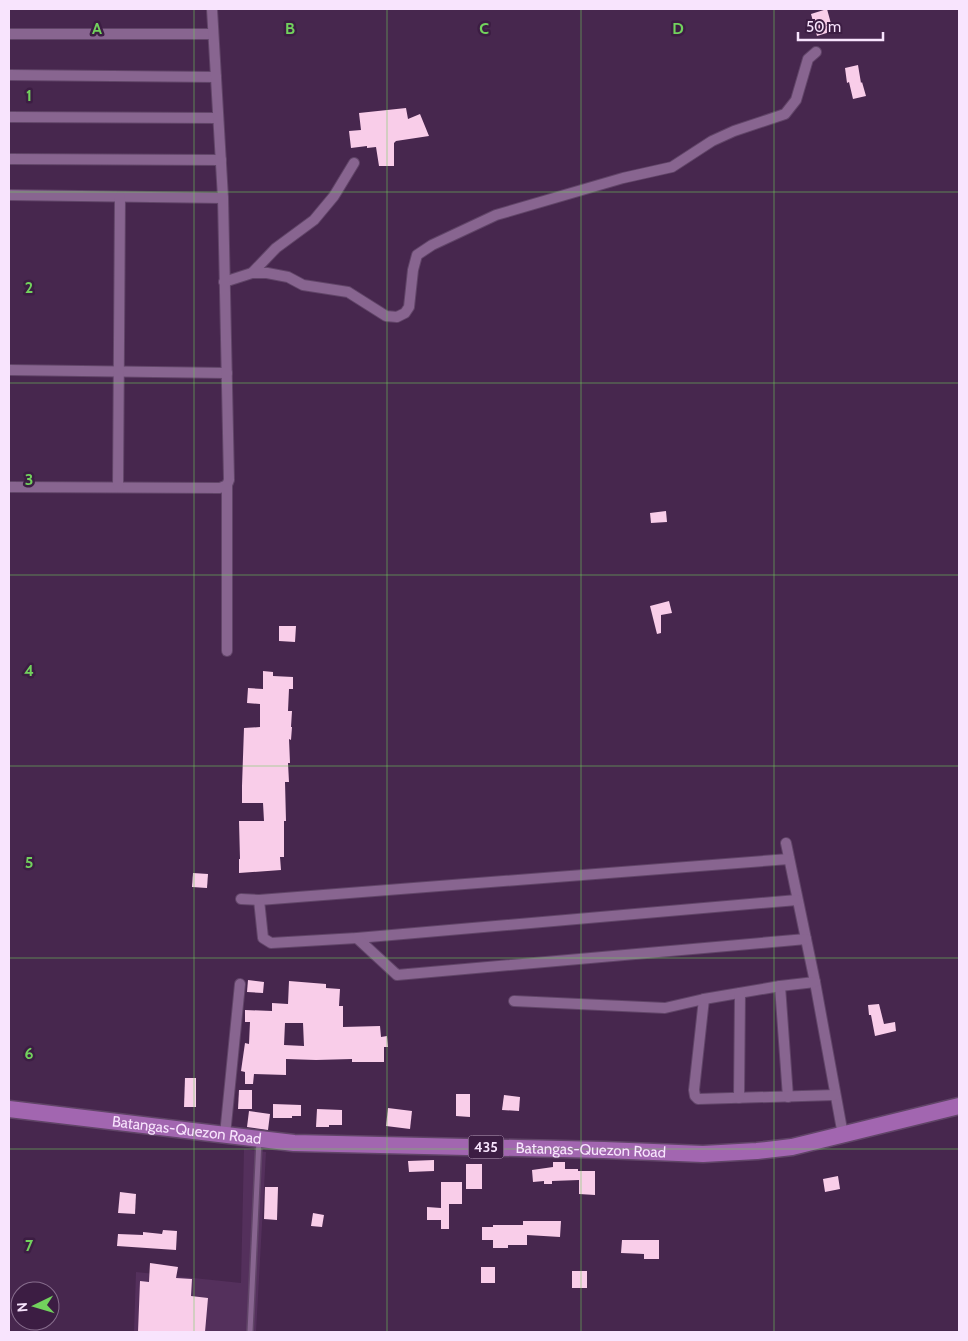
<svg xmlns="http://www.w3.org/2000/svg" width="968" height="1341" viewBox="0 0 968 1341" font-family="Cabin,sans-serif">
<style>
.built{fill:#54305c}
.building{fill:#f9cde9;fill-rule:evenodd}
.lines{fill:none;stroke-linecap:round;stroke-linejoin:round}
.lane-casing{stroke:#614568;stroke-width:8}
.street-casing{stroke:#614568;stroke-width:12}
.primary-casing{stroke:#614568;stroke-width:19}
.lane{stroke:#886590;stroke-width:5}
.street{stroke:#886590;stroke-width:10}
.primary{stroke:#a266b0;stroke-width:16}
.grid{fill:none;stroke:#72d25d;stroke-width:1;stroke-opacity:0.55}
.labels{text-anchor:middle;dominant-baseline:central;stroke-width:5;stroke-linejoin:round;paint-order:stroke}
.shield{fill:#3c1d43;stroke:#c0a8c5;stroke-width:1}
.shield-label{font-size:14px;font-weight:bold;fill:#f8e4fd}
.street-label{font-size:15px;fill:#f8e4fd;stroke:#3c1d43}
.grid-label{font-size:16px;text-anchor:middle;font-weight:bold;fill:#72d25d;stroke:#3c1d43;stroke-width:5;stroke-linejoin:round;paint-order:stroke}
</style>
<rect width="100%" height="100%" fill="#47274e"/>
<path class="built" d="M244,1149L266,1152L256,1332H134L136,1272L241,1283Z"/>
<g class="building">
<path d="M827,9L833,31L817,36L811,14Z"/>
<path d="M858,65L861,83L862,82L866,96L853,99L849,82L847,83L845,68Z"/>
<path d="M406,108L408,119L420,114L429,136L396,141L394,143V166H379L376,147L367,148V146L351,148L349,131L361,130L359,113Z"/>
<path d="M666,511L667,522L651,523L650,513Z"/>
<path d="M669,601L672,613L661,615V633L657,634L650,606Z"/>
<path d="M279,626H296L295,642L279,641Z"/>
<path d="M263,671L273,672V676L293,677V689H289L288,711H292L291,727H292L291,740L289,739L290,763H288L289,782H285L286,821H284V857H280L281,870L239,873V859H240L239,821H264L263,803H242V786L244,728L260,727V704L247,703L248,688L263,689Z"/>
<path d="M193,873L208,874L207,888L192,887Z"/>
<path d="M248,980L264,982L263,993L247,992Z"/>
<path d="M289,981L326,984V988L340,989L339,1006H343V1027L380,1026L381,1037L387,1036L388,1047H384V1062H352V1059L316,1060L286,1059V1075L254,1074L253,1084H245V1072L241,1071L245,1043L249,1044L250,1022H245V1010L272,1011V1003L288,1004ZM285,1023H303L304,1046L284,1045Z"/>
<path d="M879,1004L884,1024L895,1022L896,1031L875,1036L871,1015H869L868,1005Z"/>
<path d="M185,1078H196V1107H184Z"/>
<path d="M239,1090H252V1109H238Z"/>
<path d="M456,1094H470V1117L456,1116Z"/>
<path d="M504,1095L520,1097L519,1111L502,1110Z"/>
<path d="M273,1104L301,1105V1116H292V1118H273Z"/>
<path d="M388,1108L412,1111L410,1129L386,1126Z"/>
<path d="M317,1109L342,1110V1125H329V1127H316Z"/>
<path d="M249,1111L270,1114L268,1130L247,1127Z"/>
<path d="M434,1160V1171L409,1172L408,1161Z"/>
<path d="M553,1162H565V1169H578V1171H595V1195L579,1194V1180L552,1181V1184H544V1181L533,1182L532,1170L553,1167Z"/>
<rect x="466" y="1164" width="16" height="25"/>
<path d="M838,1176L840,1189L825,1192L823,1179Z"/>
<path d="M441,1182H462V1204H449V1229H441V1220H427V1207L441,1208Z"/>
<path d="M265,1187H278L277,1220L264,1219Z"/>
<path d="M120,1192L136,1194L135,1214L118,1213Z"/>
<path d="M313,1213L324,1215L322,1227L311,1226Z"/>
<path d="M523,1221H561L560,1237L527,1235V1245H508V1248H493V1240H482V1227H493V1225H523Z"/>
<path d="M163,1230L177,1231L176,1250L117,1246L118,1234L143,1235V1232L162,1234Z"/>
<path d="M622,1240H659V1259H644V1254L621,1253Z"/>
<path d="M150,1263L178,1267L176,1278L192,1279L191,1296L208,1298L205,1332H138L140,1281L149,1282Z"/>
<rect x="481" y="1267" width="14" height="16"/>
<rect x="572" y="1271" width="15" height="17"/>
</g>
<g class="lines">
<defs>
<path id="lane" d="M250,1332L259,1140"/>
<g id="street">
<path d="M9,34H213"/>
<path d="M9,75L216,77"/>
<path d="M9,117L218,118"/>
<path d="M9,159L221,160"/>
<path d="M9,195L223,198"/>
<path d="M252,273L276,248L314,220L334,196L354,163"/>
<path d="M224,282L252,273H267L288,277L303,285L348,292L386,316L397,317L405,313L409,307L413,270L417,255L432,245L496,215L623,178L672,167L712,141L734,131L785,114L796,100L808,59L816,52"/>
<path d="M9,370L227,373"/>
<path d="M9,487L220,488L227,485L229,480L223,198L212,9"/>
<path d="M118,487L120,197"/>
<path d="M227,651V485"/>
<path d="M786,843L815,982L843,1135"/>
<path d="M241,899L259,900L789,859"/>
<path d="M259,900L263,938L271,943L357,938L797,900"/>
<path d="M357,938L397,975L806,939"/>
<path d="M780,986L788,1097"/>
<path d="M704,999L694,1090L695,1096L698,1099L835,1095"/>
<path d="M514,1001L665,1008L704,999L780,986L815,982"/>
<path d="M739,1098L740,993"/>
<path d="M225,1135L240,984"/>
</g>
<g id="primary">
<path id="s1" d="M9,1109L294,1143L604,1150L703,1154L757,1151L792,1147L959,1106"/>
</g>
</defs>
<use href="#lane" class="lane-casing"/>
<use href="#street" class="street-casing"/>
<use href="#primary" class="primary-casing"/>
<use href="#lane" class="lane"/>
<use href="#street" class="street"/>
<use href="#primary" class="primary"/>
</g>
<path class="grid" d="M194,9V1332M387,9V1332M581,9V1332M774,9V1332M9,192H959M9,383H959M9,575H959M9,766H959M9,958H959M9,1149H959"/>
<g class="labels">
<rect class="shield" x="468.5" y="1135.5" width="35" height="23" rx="4"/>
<g class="shield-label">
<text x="486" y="1147">435</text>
</g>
<g class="street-label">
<text stroke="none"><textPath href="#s1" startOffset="179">Batangas-Quezon Road</textPath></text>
<text stroke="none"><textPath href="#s1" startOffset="584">Batangas-Quezon Road</textPath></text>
</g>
</g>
<g class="grid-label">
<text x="97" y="34">A</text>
<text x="290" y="34">B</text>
<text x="484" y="34">C</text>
<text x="678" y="34">D</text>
<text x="29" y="101">1</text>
<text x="29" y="293">2</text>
<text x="29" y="485">3</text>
<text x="29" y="676">4</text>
<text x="29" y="868">5</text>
<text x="29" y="1059">6</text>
<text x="29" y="1251">7</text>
</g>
<rect width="968" height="1341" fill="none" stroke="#f8e4fd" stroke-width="20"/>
<g transform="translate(35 1306) rotate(265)"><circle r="24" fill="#3c1d43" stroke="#876d8d"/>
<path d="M0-4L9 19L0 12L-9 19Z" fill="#72d25d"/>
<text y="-8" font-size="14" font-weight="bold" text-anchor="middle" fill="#f8e4fd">N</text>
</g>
<path d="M798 32v8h85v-8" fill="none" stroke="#f8e4fd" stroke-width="2.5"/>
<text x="806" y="32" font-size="15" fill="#f8e4fd" stroke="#3c1d43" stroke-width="4" paint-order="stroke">50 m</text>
</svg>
